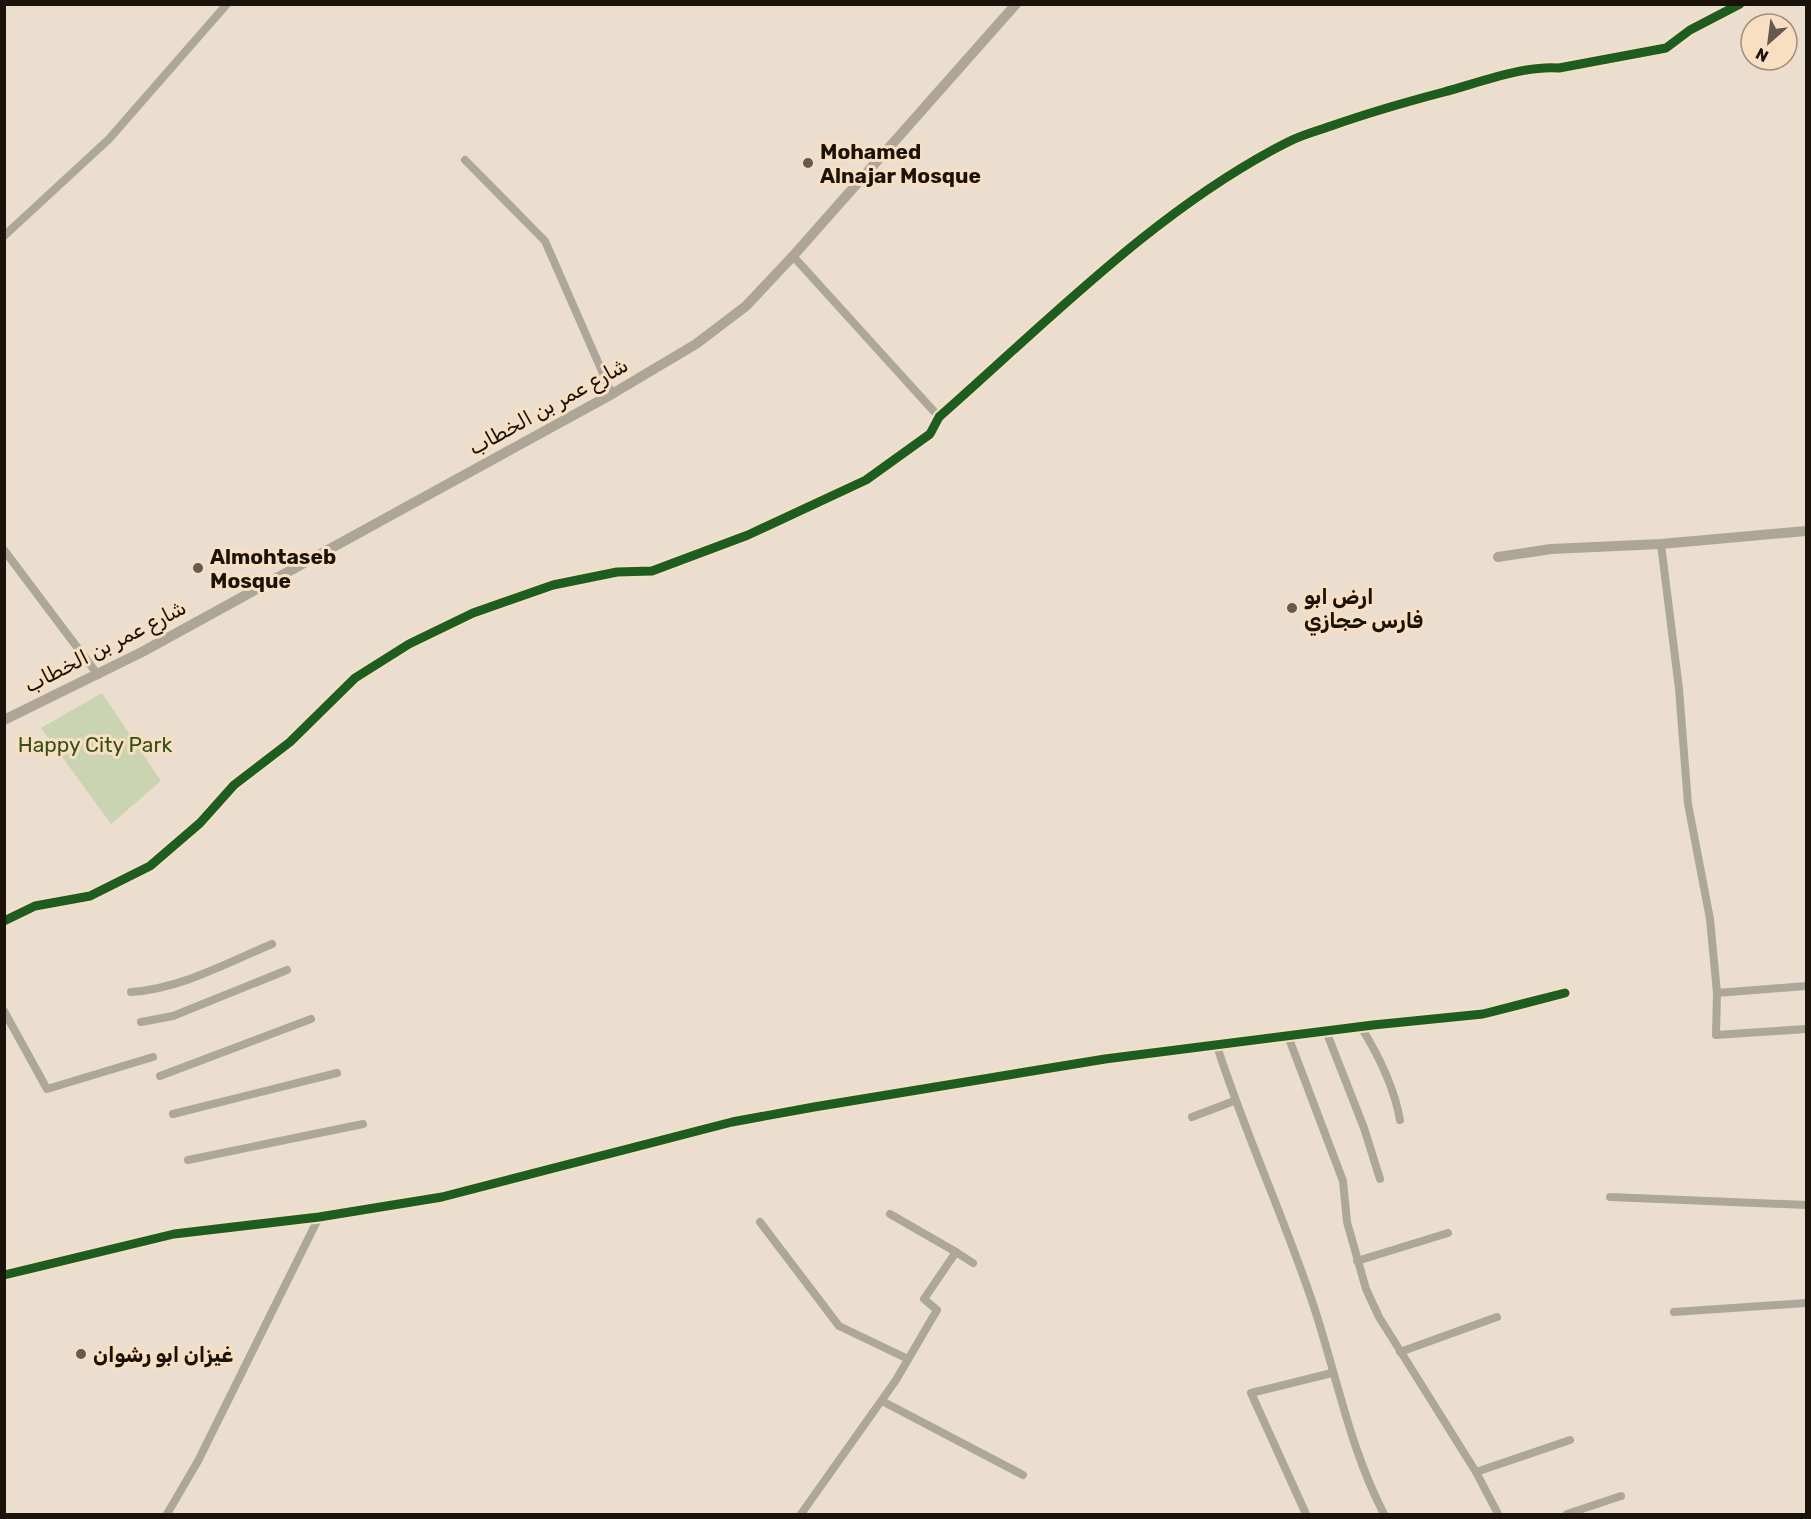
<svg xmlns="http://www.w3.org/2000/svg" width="1811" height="1519" viewBox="0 0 1811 1519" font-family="Rubik,Vazirmatn,sans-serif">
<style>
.green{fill:#cad4b3}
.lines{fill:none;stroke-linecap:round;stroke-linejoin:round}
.street{stroke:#ada799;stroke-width:8}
.secondary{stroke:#ada696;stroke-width:10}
.cycleway-casing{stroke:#f8dfc2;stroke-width:13}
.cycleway{stroke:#1b5e20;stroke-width:9}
.poi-dot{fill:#645a4e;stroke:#f8dfc2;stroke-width:2}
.labels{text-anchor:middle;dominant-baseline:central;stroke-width:6;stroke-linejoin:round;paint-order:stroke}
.poi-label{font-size:21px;font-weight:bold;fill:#1b1309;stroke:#f8dfc2;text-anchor:start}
.street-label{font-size:21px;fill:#1b1309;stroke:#f8dfc2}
.park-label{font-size:21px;fill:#325119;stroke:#f8dfc2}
</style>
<rect width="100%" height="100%" fill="#ebdecf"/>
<path class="green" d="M102,693L161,781L111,824L41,728Z"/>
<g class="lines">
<g class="street">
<path d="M465,160L545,241L612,394"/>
<path d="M4,236L109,139L227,4"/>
<path d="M793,256L939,417"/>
<path d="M1661,544L1679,689L1688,804L1710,919L1717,993L1716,1035L1806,1029"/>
<path d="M4,550L98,675"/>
<path d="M131,992C180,989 227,963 272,944"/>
<path d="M1717,993L1806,986"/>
<path d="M4,1011L47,1089L153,1057"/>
<path d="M141,1022L173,1016L287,970"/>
<path d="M1361,1027C1379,1056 1394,1086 1400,1120"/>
<path d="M1326,1031L1364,1128L1380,1179"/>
<path d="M1288,1036L1343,1181L1347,1222L1366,1289L1379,1317L1476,1472L1498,1514"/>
<path d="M1217,1046C1245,1134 1285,1219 1314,1307C1337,1377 1350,1449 1384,1514"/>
<path d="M160,1076L311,1019"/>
<path d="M173,1114L337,1073"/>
<path d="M1192,1117L1234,1101"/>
<path d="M188,1160L363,1124"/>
<path d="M1610,1197L1806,1205"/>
<path d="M890,1214L956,1252"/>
<path d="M760,1222L839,1326L908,1359"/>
<path d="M1357,1261L1448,1233"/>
<path d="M1674,1312L1806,1303"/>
<path d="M1400,1352L1497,1317"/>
<path d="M882,1401L1023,1475"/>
<path d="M1476,1472L1570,1440"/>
<path d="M167,1514L198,1461L319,1217"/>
<path d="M801,1514L896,1380L937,1310L924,1299L956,1252L973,1263"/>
<path d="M1306,1514L1251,1393L1332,1373"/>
<path d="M1567,1514L1621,1496"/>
</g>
<g class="secondary">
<path d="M1498,557L1551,549L1661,544L1806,531"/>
<path d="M4,720L142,652L612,394L696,344L746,306L793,256L1016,4"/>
<path d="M4,921L35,906L90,896L150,866L200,823L234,785L290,742L355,678L409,644L473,613L553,585L617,572L652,571L748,535L866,480L930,434L939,417C1047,322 1159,207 1288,142C1301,135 1317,131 1331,126C1368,113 1406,102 1444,92C1478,83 1524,65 1559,68L1666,48L1690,30L1740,4"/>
<path d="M4,1275L174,1234L319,1217L442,1197L732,1122L814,1107L1105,1059L1373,1025L1483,1014L1565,993"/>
</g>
<defs>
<g id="cycleway">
<path d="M4,921L35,906L90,896L150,866L200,823L234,785L290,742L355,678L409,644L473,613L553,585L617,572L652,571L748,535L866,480L930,434L939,417C1047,322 1159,207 1288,142C1301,135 1317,131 1331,126C1368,113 1406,102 1444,92C1478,83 1524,65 1559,68L1666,48L1690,30L1740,4"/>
<path d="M4,1275L174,1234L319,1217L442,1197L732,1122L814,1107L1105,1059L1373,1025L1483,1014L1565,993"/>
</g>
</defs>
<use href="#cycleway" class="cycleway-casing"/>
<use href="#cycleway" class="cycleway"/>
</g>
<g class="poi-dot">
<circle cx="808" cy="163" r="6"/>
<circle cx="198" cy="568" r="6"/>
<circle cx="1292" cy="608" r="6"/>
<circle cx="81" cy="1354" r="6"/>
</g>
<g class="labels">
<g class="poi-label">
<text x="820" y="151">Mohamed<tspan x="820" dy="24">Alnajar Mosque</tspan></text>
<text x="210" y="556">Almohtaseb<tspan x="210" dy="24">Mosque</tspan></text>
<text x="1304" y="596">ارض ابو<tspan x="1304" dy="24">فارس حجازي</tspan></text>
<text x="93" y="1354">غيزان ابو رشوان</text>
</g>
<g class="street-label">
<text transform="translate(548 406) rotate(-29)">شارع عمر بن الخطاب</text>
<text transform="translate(105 646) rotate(-27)">شارع عمر بن الخطاب</text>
</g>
<g class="park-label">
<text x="95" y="744">Happy City Park</text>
</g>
</g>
<rect width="1811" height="1519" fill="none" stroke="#1b1309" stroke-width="12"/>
<g transform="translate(1769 42) rotate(208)"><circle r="28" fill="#f8dfc2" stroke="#a08d78" stroke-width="1.5"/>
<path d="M0-4.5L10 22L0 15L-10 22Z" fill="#645a4e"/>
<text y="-9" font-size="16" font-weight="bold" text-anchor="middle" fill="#1b1309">N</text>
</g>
</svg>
